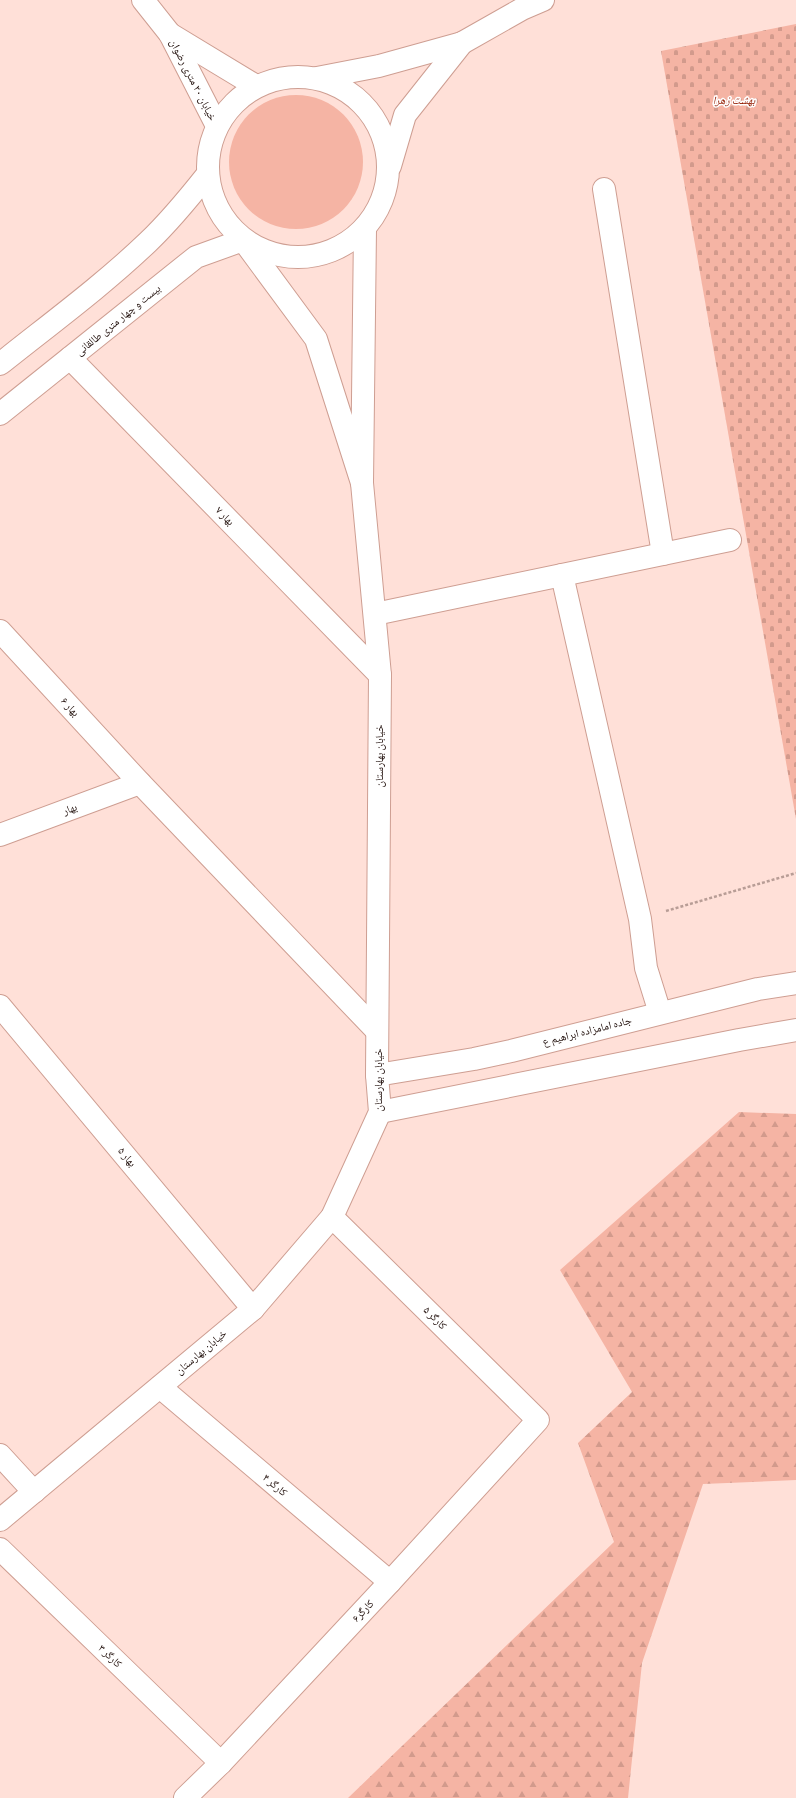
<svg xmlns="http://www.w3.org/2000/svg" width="796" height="1798" viewBox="0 0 796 1798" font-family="Bitter,'Noto Naskh Arabic',serif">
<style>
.green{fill:#f5b4a4}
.forest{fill:url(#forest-firs)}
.cemetery{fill:url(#cemetery-stones)}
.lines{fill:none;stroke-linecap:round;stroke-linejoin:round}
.street-casing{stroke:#ce9e92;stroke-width:24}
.secondary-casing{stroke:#ce9e92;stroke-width:24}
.path{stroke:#b89d96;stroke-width:2.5;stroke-dasharray:3 2;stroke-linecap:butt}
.street{stroke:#fff;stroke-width:22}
.secondary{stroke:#fff;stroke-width:22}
.labels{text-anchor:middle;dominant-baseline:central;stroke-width:3;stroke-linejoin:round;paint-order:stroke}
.street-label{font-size:11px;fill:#200f0b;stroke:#fff}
.park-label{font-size:11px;font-style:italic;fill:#931c00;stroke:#fff}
</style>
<defs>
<pattern id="forest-firs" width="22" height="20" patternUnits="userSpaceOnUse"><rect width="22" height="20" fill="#f5b4a4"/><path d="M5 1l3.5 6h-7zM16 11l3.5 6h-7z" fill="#d29a8c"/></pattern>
<pattern id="cemetery-stones" width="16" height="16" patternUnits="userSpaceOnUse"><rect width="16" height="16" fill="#f5b4a4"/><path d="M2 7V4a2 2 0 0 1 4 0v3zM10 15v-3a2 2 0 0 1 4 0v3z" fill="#d29a8c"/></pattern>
</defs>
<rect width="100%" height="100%" fill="#ffe0d8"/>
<circle class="green" cx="296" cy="162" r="67"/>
<path class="forest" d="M739,1112L796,1114V1480L703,1484L642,1663L628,1798H348L614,1542L578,1443L632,1392L560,1270Z"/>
<path class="cemetery" d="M796,24V819L661,51Z"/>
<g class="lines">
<defs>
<g id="street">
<path d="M604,189L663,554"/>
<path d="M70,358L380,675"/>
<path d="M562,575L640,919L646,968L660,1013"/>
<path d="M375,614L730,540"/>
<path d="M0,631L140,783L377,1031"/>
<path d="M0,835L140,783"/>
<path d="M0,1006L253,1309"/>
<path d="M160,1387L390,1582"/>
<path d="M0,1455L34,1492"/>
<path d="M0,1549L221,1763"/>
<path d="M185,1798L221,1763L390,1582L538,1420L332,1217"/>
</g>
<g id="secondary">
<path d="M143,0L170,34L217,126"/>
<path d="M170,34L256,86"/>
<circle cx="298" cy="167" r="90"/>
<path d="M317,78L379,66L462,43L522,9L543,0"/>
<path d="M390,166L405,115L462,43"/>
<path d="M0,364C50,324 102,286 148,242C170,221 188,199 207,175"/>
<path d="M0,414L196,257L243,240L316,339L362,483L365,229"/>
<path d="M377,1075L474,1059L511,1051L758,989L796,983"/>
<path d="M380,1112L739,1040L796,1030"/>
<path d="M0,1520L253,1309L332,1217L380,1112L377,1075L380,675L362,483"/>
</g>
</defs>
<use href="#street" class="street-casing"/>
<use href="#secondary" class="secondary-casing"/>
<path class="path" d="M666,911L796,873"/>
<use href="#street" class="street"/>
<use href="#secondary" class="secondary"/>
</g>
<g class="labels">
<g class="street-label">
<text transform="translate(193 80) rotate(63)">خیابان ۲۰ متری رضوان</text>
<text transform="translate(118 320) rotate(-39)">بیست و چهار متری طالقانی</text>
<text transform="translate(225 516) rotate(46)">بهار ۷</text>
<text transform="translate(70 707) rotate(47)">بهار ۶</text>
<text transform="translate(379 756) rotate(-90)">خیابان بهارستان</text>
<text transform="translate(70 809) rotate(-21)">بهار</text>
<text transform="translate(587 1031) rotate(-14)">جاده امامزاده ابراهیم ع</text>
<text transform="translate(378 1080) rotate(-90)">خیابان بهارستان</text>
<text transform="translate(127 1157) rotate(50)">بهار ۵</text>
<text transform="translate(435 1318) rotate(45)">کارگر ۵</text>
<text transform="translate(201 1352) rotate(-40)">خیابان بهارستان</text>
<text transform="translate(275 1485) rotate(40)">کارگر ۴</text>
<text transform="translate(363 1611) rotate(-47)">کارگر۶</text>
<text transform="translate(110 1656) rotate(44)">کارگر ۳</text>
</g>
<g class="park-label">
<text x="734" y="100">بهشت زهرا</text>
</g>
</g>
</svg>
